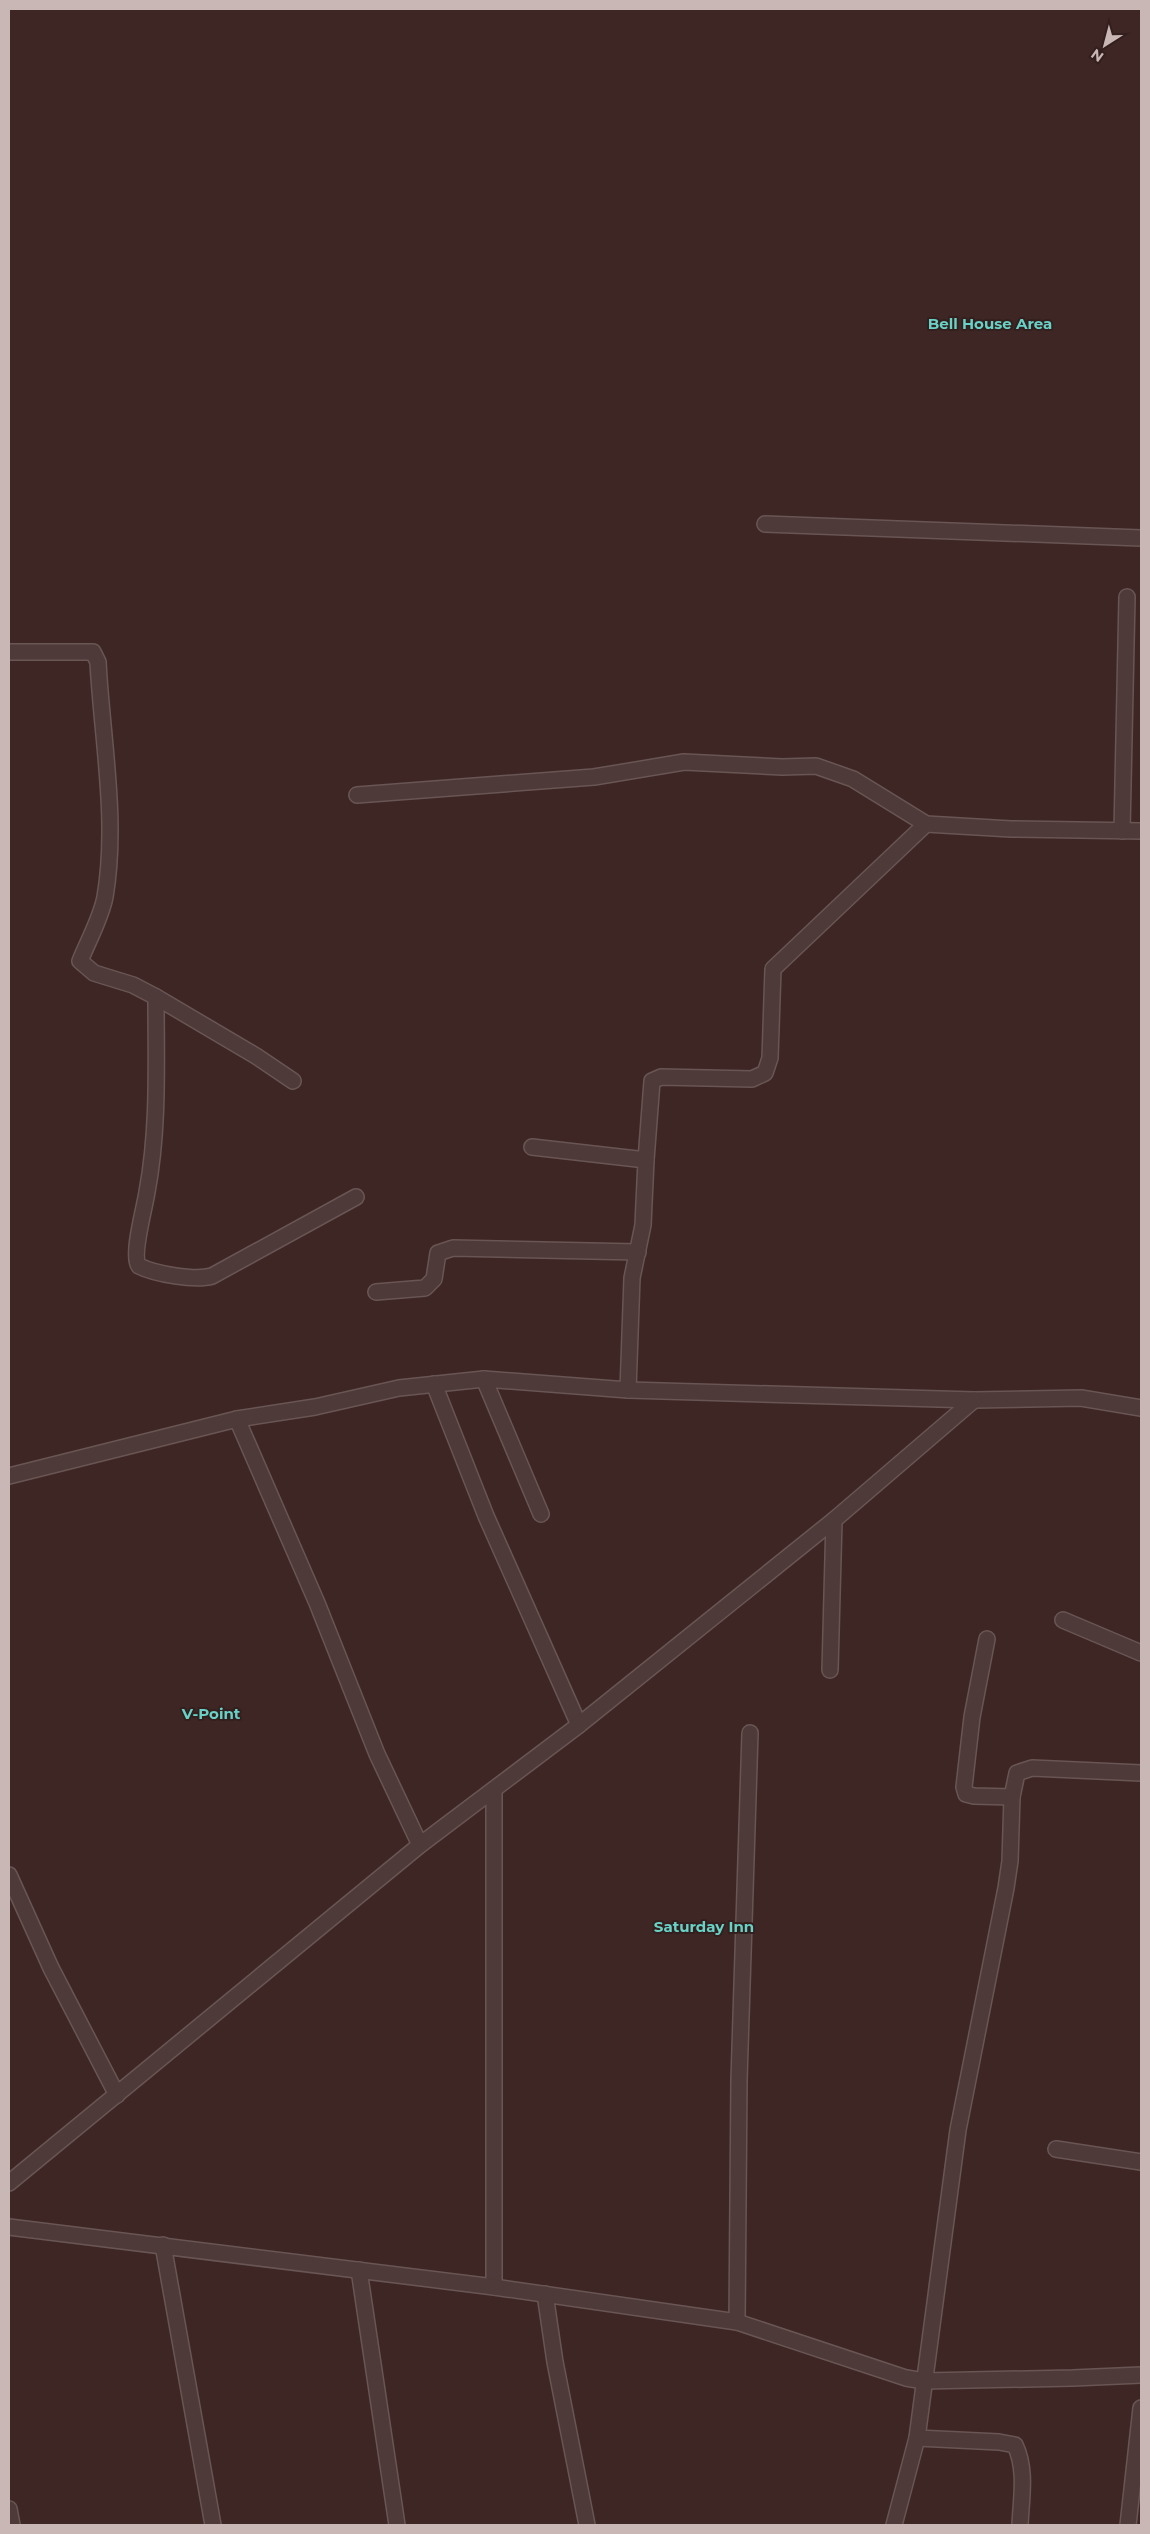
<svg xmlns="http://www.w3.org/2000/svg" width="1150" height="2534" viewBox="0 0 1150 2534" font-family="Montserrat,sans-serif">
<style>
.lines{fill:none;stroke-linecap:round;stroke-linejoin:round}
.minor-casing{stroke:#695554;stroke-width:18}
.minor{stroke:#4e3a39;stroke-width:15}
.labels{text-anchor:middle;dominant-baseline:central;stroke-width:4;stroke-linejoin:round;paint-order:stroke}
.quarter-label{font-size:15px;font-weight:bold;fill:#68d2c7;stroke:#331f1e}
</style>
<rect width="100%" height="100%" fill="#3e2625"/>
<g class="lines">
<defs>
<g id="minor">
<path d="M765,524L1141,538"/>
<path d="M9,652H93L98,662C102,739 118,820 105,897C101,918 88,941 80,961L94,973L133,985L156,997L256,1056L293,1081"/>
<path d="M357,795L594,777L684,762L782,767L816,766L853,779L926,824L1011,829L1141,831"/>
<path d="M1122,831L1127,597"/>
<path d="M156,997C156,1062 159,1128 147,1192C145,1206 131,1256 139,1266C155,1274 195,1281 212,1276L356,1197"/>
<path d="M532,1147L646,1160L643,1225L632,1278L628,1390"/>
<path d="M646,1160L652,1081L661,1077L752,1079L765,1073L770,1058L773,969L926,824"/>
<path d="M376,1292L425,1288L434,1279L438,1253L453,1248L638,1252"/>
<path d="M484,1379L541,1514"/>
<path d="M434,1384L486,1516L579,1725"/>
<path d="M237,1419L317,1603L377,1754L420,1845"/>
<path d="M9,1476L237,1419L315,1407L399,1388L484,1379L628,1390L974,1400L1081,1398L1141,1408"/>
<path d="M1063,1620L1141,1653"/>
<path d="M987,1639L972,1717L964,1787L966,1794L974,1796L1012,1797L1017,1773L1032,1768L1141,1773"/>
<path d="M830,1670L834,1520"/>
<path d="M494,1792V2287"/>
<path d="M9,1875L51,1968L117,2095"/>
<path d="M1056,2149L1141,2162"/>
<path d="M9,2183L420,1845L579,1725L834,1520L974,1400"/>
<path d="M9,2227L494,2287L737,2322L906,2378L924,2381L1073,2378L1141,2375"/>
<path d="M163,2245L213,2525"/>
<path d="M359,2270L397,2525"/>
<path d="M545,2294L555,2362L587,2525"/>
<path d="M737,2322L739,2080L750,1733"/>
<path d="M917,2438L999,2442L1015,2445C1027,2470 1021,2499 1020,2525"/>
<path d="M9,2509L12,2525"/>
<path d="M894,2525L917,2438L958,2130L1006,1888L1010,1861L1012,1797"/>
<path d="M1128,2525L1141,2408"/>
</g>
</defs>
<use href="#minor" class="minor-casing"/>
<use href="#minor" class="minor"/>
</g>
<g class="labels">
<g class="quarter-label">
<text x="990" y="323">Bell House Area</text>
<text x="211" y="1713">V-Point</text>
<text x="704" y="1926">Saturday Inn</text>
</g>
</g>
<rect width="1150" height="2534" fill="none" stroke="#c9b7b6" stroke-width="20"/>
<g transform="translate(1105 45) rotate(216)" stroke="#331f1e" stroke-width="4" paint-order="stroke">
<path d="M0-4L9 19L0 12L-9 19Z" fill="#c9b7b6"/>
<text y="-8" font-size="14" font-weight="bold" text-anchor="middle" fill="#c9b7b6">N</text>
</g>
</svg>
